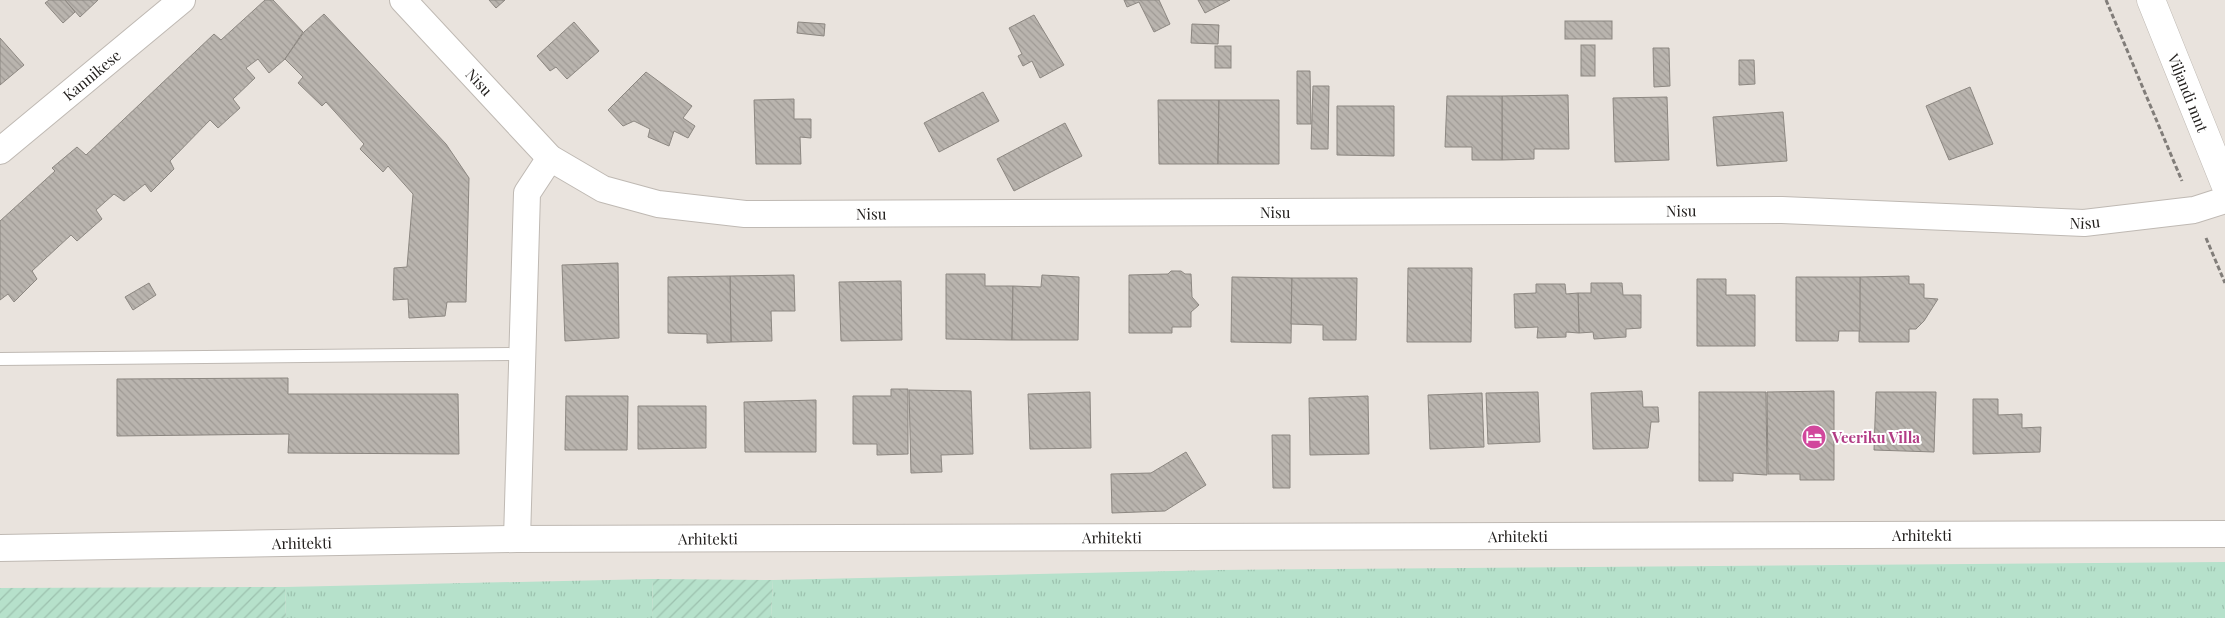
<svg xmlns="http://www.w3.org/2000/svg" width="2225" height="618" viewBox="0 0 2225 618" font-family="'Playfair Display',serif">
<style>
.grass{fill:url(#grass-tufts)}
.garden{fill:url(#garden-furrows)}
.building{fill:url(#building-back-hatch);stroke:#8c8781}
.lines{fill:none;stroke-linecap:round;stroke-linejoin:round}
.service-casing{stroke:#bfb9b3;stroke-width:14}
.minor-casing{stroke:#bfb9b3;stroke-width:28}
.tertiary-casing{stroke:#bfb9b3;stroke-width:29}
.path{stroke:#817d79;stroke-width:3;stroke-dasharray:5 2.5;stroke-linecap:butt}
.service{stroke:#fff;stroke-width:12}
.minor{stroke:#fff;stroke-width:26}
.tertiary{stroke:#fff;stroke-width:28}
.labels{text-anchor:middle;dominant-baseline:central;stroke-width:4;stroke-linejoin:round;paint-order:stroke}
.street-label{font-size:15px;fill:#23201e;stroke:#fff}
.hotel-label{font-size:15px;font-weight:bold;fill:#b23c85;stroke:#fff;text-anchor:start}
</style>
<defs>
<pattern id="grass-tufts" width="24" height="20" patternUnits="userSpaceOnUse" patternTransform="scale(1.25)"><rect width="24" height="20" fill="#b6e1cb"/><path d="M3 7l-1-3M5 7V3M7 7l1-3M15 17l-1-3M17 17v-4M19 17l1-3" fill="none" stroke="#9cc1ae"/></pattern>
<pattern id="garden-furrows" width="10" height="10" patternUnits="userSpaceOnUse" patternTransform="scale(1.25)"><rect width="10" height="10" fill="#b6e1cb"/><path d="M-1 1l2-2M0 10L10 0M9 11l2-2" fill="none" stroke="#9cc1ae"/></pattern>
<pattern id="building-back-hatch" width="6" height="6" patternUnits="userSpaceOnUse" patternTransform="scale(1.25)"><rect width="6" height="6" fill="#b9b4ae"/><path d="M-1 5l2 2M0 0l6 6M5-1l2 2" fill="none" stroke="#9f9a95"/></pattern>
</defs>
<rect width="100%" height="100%" fill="#e9e3dd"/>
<g class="grass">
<path d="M2225,562V618H771L773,580L1217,570Z"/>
<path d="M653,579L652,618H286L285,587Z"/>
</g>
<g class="garden">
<path d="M653,579L773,580L771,618H652Z"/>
<path d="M285,587L286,618H0V588Z"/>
</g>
<g class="building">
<path d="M49,0H65L75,12L63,23L45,3Z"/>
<path d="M65,0H98L80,17Z"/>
<path d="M265,0H273L303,32L285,59L269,73L258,59L246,68L255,78L233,99L240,108L218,128L210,120L170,161L174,169L151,192L145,184L124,201L114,194L96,210L102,219L77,241L71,235L32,271L37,279L14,302L8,294L0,300V221L55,171L52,168L77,147L86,155L214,34L221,40Z"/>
<path d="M489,0H505L496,8Z"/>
<path d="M1124,0H1159L1170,24L1154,32L1139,2L1127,7Z"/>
<path d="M1198,0H1230L1205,13Z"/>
<path d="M324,14L446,144L469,178L466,302H447L445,316L409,318L408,299L393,300L394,268L407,267L413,194L388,166L383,172L360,149L364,144L326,102L322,106L298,83L303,77L285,59L304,32Z"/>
<path d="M1034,15L1064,65L1040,78L1032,61L1023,66L1018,56L1022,54L1009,28Z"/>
<rect x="1565" y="21" width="47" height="18"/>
<path d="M574,22L599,51L567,79L556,67L550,71L537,56Z"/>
<path d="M798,22L825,24L824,36L797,33Z"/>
<path d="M1192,24L1219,25L1218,44L1191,43Z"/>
<path d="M0,38L24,65L0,85Z"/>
<rect x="1581" y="45" width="14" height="31"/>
<rect x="1215" y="46" width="16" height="22"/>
<path d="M1653,48H1669L1670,86L1654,87Z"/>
<path d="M1739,60H1754L1755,84L1739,85Z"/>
<path d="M1297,71H1310L1311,124H1297Z"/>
<path d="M646,72L692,106L683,118L695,126L688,138L674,131L669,146L648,137L650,129L634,121L623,126L608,110Z"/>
<path d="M1313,86H1329L1328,149H1311Z"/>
<path d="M1970,87L1993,144L1949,160L1926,106Z"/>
<path d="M983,92L999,121L939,152L924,123Z"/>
<path d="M1568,95L1569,149H1534V159L1502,160V96Z"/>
<path d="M1447,96H1502V160H1472V147H1445Z"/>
<path d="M1667,97L1669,160L1615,162L1613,98Z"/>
<path d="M794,99V119H811V138L800,137L801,164H756L754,100Z"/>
<path d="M1158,100H1219L1218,164H1159Z"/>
<path d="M1219,100H1279V164H1218Z"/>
<path d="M1337,106H1394V156L1337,155Z"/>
<path d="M1783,112L1787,161L1717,166L1713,117Z"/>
<path d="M1065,123L1082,156L1014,191L997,159Z"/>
<path d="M618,263L619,338L565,341L562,265Z"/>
<path d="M1408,268H1472L1471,342H1407Z"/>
<path d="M1171,271H1181L1185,274H1191L1192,297L1199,305L1191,312V327H1172V333H1129V275L1168,274Z"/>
<path d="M946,274H985V286H1013L1012,340L946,339Z"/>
<path d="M794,275L795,311H771L772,341L731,342L730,276Z"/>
<path d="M1042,275L1079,277L1078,340H1012L1013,286L1041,287Z"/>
<path d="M730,276L731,342L707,343V334L668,333V277Z"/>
<path d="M1909,276V284H1924V298L1938,299L1924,321L1916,329H1909V342H1859L1860,277Z"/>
<path d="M1232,277L1292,278L1291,343L1231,342Z"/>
<path d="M1796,277H1860V331H1839L1838,341H1796Z"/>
<path d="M1292,278H1357L1356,340H1323V325L1291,324Z"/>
<path d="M1697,279H1726V295H1755V346H1697Z"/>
<path d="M901,281L902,340L841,341L839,282Z"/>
<path d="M149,283L156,295L133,310L125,297Z"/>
<path d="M1591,283H1622L1623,295H1641V328L1626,329V337L1594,339L1593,332L1579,333L1578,293H1591Z"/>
<path d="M1536,284H1565L1566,294L1578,293L1579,333L1566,332V337L1537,338L1538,327L1515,328L1514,294L1536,293Z"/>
<path d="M288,378V394H458L459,454L288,453L289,434L117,436V379Z"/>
<path d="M891,389H908V454L877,455V444H853V396H891Z"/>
<path d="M909,390L971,391L973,454L941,455L942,472L911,473Z"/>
<path d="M1642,391L1643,407H1658L1659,422H1651L1648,448L1593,449L1591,393Z"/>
<path d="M1834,391V480H1800V474H1768L1767,392Z"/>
<path d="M1090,392L1091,448L1030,449L1028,394Z"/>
<path d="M1538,392L1540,442L1488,444L1486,393Z"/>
<path d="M1699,392H1766L1767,475L1733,473V481H1699Z"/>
<path d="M1876,392H1936L1934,452L1874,450Z"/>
<path d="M1482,393L1484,447L1430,449L1428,395Z"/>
<path d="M566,396H628L627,450H565Z"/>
<path d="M1368,396L1369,454L1310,455L1309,398Z"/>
<path d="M1973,399H1998V415L2022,414V428L2041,427L2040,452L1973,454Z"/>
<path d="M816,400V452H745L744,402Z"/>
<path d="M638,406H706V448L638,449Z"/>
<path d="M1272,435H1290V488H1273Z"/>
<path d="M1186,452L1206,485L1165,511L1112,513L1111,474L1151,473Z"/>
</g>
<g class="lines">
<defs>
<path id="service" d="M0,359L522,354"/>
<g id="minor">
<path id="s1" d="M403,0L550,158L603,189L658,204L745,214L1782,210L2084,223L2194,210L2225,200"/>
<path id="s2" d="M0,151L182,0"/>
<path d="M517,539L527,193L550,158"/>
<path id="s3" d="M0,548L517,539L2225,534"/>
</g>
<g id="tertiary">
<path id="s4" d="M2151,0L2225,184"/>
</g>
</defs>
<use href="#service" class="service-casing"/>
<use href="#minor" class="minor-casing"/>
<use href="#tertiary" class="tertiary-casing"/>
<g class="path">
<path d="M2106,0L2182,181"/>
<path d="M2206,238L2225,283"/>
</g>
<use href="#service" class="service"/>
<use href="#minor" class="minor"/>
<use href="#tertiary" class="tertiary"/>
</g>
<defs>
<symbol id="hotel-disc" viewBox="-11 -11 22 22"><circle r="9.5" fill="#d1479c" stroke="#fff"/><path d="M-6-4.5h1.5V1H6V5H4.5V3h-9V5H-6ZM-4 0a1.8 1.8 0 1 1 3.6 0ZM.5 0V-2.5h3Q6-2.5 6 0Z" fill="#fff"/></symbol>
</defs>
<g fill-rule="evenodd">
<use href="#hotel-disc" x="1800" y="423" width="28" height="28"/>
</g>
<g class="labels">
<g class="street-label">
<text stroke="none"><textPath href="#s2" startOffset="119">Kannikese</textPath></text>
<text stroke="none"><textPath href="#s1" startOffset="112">Nisu</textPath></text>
<text stroke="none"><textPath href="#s4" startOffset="100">Viljandi mnt</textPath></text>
<text stroke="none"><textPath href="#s1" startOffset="1358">Nisu</textPath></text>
<text stroke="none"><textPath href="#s1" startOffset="952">Nisu</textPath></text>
<text stroke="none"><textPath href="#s1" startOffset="548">Nisu</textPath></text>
<text stroke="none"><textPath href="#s1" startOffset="1762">Nisu</textPath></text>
<text stroke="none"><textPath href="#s3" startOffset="1922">Arhitekti</textPath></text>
<text stroke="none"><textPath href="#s3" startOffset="1518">Arhitekti</textPath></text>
<text stroke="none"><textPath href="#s3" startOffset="1112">Arhitekti</textPath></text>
<text stroke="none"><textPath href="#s3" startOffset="708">Arhitekti</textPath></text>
<text stroke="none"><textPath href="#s3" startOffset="302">Arhitekti</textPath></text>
</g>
<g class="hotel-label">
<text x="1832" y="437">Veeriku Villa</text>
</g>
</g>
</svg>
